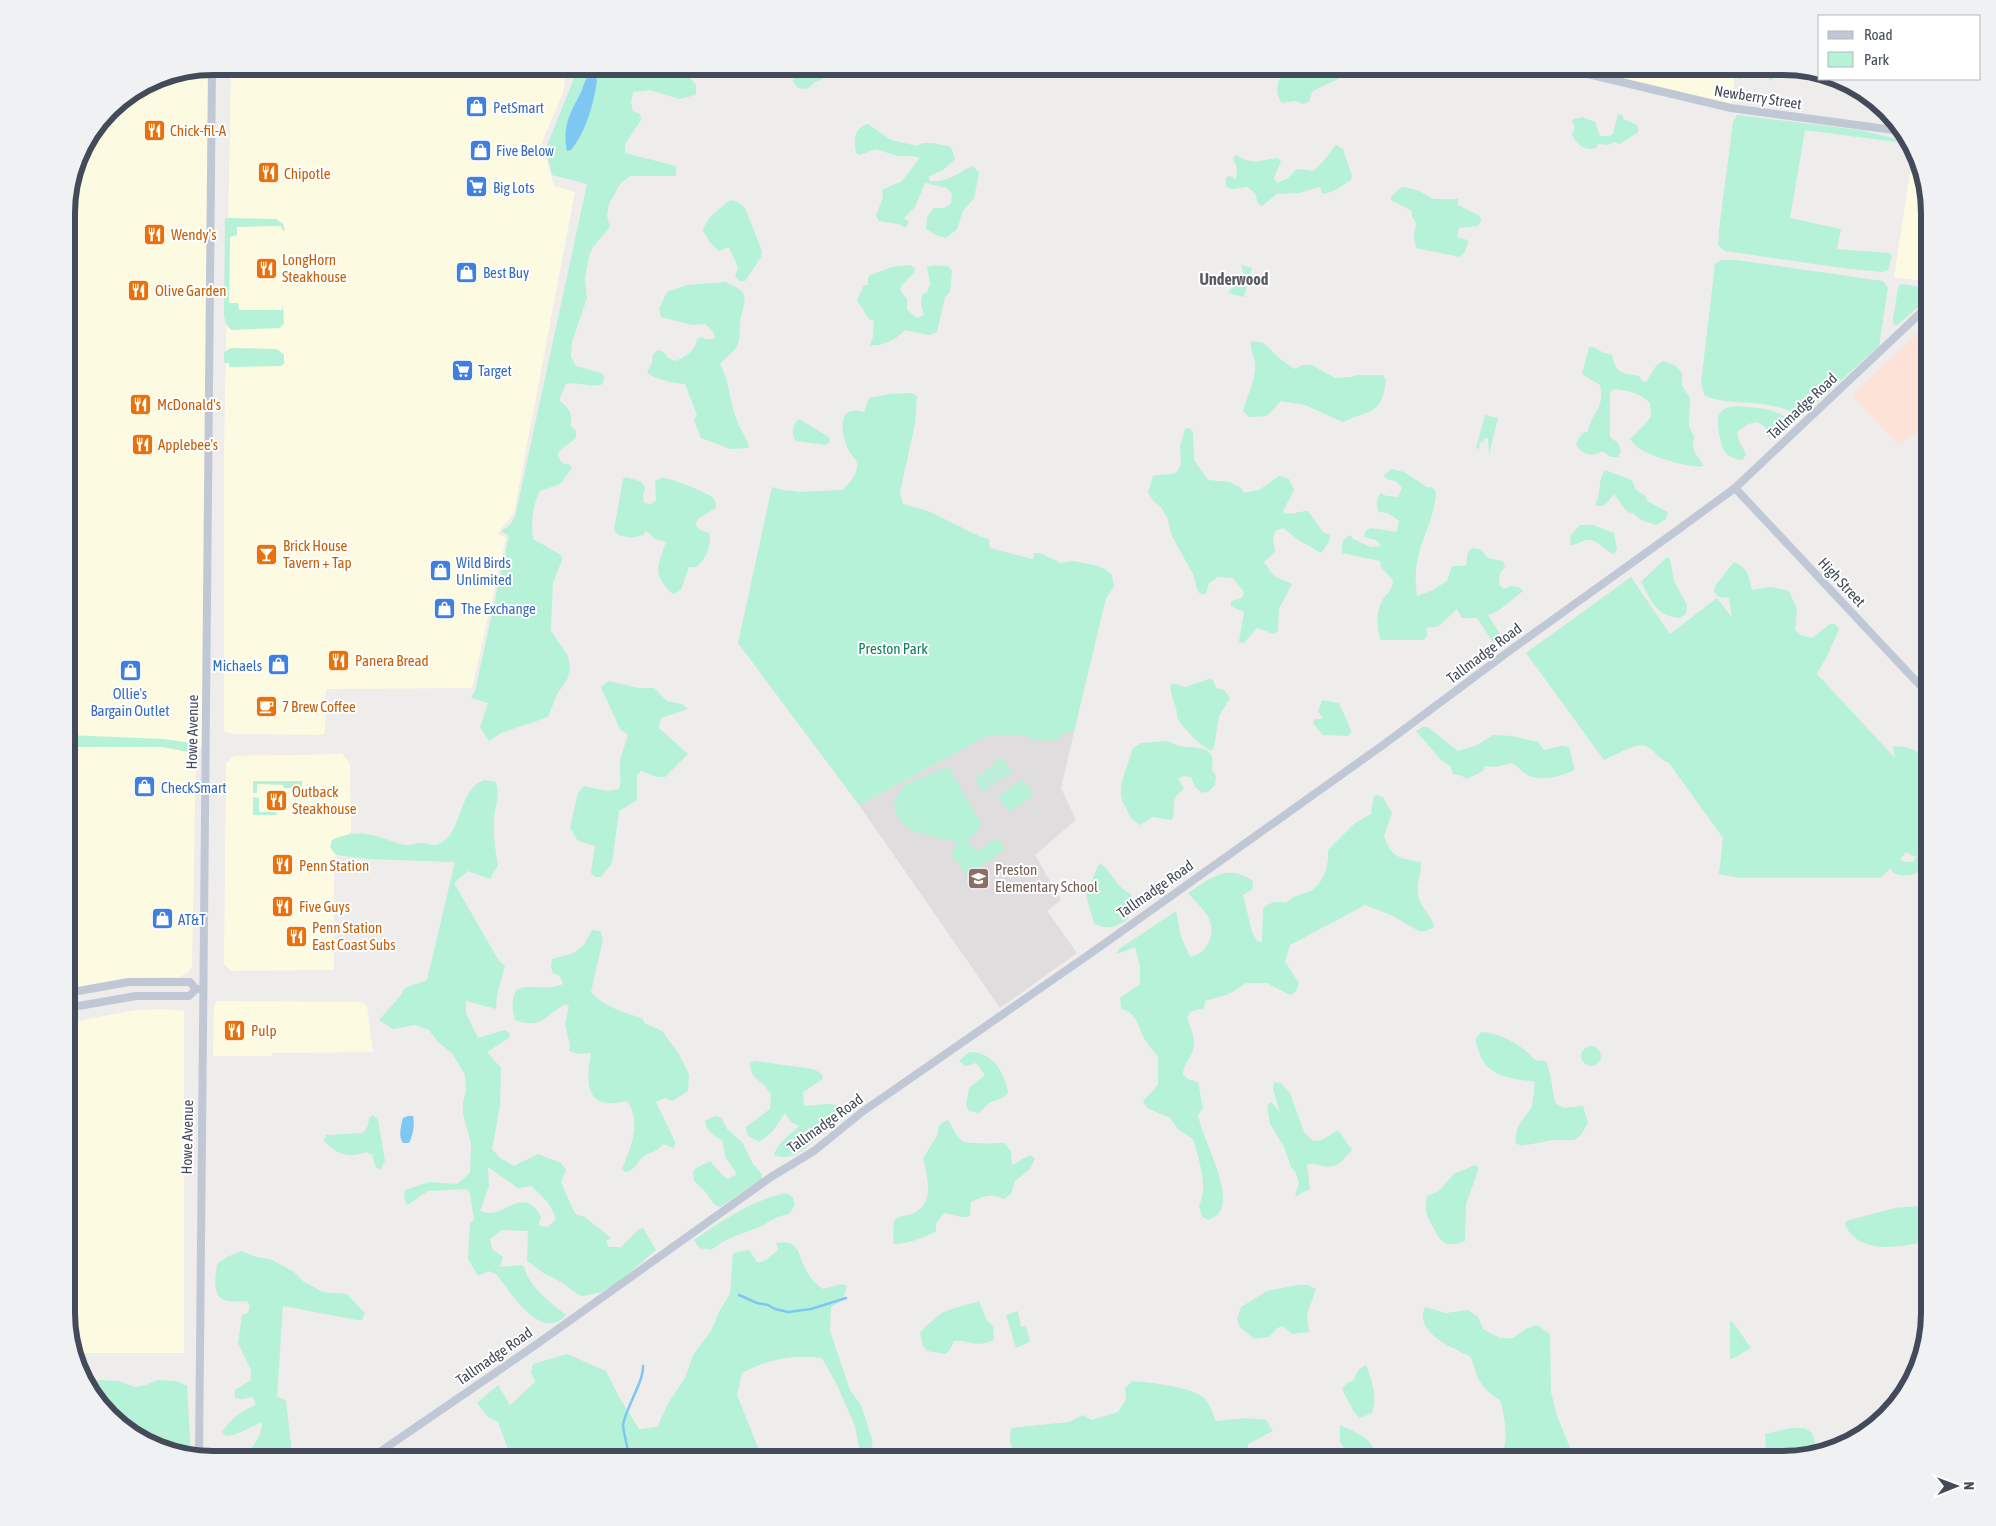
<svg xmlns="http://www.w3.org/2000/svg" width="1996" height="1526" viewBox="0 0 1996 1526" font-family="'Asap Condensed',sans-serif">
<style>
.commercial{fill:#fdfae2}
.education{fill:#e0ddde}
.medical{fill:#fde2d8}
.green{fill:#b5f2d7;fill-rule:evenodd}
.water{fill:#7ec7f3}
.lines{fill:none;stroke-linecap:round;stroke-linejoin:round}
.stream{stroke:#7ec7f3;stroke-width:2.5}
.minor{stroke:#c1c8d5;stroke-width:8}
.labels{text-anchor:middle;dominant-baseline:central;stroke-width:4;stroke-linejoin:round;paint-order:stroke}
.street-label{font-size:15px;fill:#434b5b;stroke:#fff}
.shop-label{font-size:15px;fill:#366cbe;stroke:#fff;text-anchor:start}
.food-label{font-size:15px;fill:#c56008;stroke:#fff;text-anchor:start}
.park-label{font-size:15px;fill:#0e825c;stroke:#fff}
.education-label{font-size:15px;fill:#785e54;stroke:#fff;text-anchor:start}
.neighbourhood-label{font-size:16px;font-weight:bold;fill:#585b62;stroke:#fff}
.rim{fill:none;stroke:#434b5b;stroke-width:6}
</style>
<rect width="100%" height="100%" fill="#efecec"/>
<g class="commercial">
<path d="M212,66L205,744L196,752L192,967L189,972L179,977L126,978L67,989V203L78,156L109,109L157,77Z"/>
<path d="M231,66H567L563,93L542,142L554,186L575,192L514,513L498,533L506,538L472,688L326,689L325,732L323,735L236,734L225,732L224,729V453Z"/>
<path d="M1591,66H1736L1731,108L1589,74Z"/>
<path d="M1914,147L1930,212V282L1894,277Z"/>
<path d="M342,754L350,763L351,831L334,859V970L231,971L224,964L226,763L234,756Z"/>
<path d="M217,1001L362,1002L367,1006L373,1052L272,1053V1056H213L214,1006Z"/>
<path d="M165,1009L184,1011V1353H75L67,1323V1023L136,1010Z"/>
</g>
<path class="education" d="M1074,732L1061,788L1076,820L1035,855L1061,900L1047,911L1077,953L1000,1008L859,805L987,736Z"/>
<path class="medical" d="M1930,321V429L1917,432L1898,445L1852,395Z"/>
<g class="green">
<path d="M374,66H423L426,70L424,74Z"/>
<path d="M579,66H679L696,85V95L679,99L650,90L633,92L631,103L633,111L640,114L641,120L625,144V153L676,166V176H630L620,184L609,204L607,216L610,227L593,247L589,256L585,279L587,298L572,342L571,357L576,366L601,373L604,376L603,384C591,389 579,381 566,384L559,400C568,407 574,414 570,425L576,431V438L559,451L558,455L562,463L570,465L572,468L560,484L540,491C532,506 531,522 533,539L561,555L562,560L553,583L551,626V631L568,656L570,669L567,680L557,694L548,717L501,733L489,741L480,727L488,703L471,698L475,691L509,536L501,531L508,527L515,517L587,184L552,175L546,148Z"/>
<path d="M803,66H838L836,73L815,82L807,89L798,88L793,82V76Z"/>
<path d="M1301,66H1370L1373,77L1366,78L1349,72C1343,78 1321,86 1312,92L1309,102L1303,104L1295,101L1282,103C1275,94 1276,82 1283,73L1293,71Z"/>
<path d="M1740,66L1792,68L1780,73L1770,81L1765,73L1739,79Z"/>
<path d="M1618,114L1622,115L1624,120L1629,121L1638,126V132C1634,135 1624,141 1620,144L1614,142L1608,145L1598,144L1596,148C1584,151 1577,145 1572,134L1575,127L1572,121L1574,119L1582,117L1595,122L1600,136H1609L1613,134Z"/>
<path d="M1737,115L1860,130L1901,140L1903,143L1805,130L1790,218L1841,229L1837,249L1889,253L1892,255L1888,270L1882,272L1850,269L1725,251L1718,245L1719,230L1733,122Z"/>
<path d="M868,124L891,140L917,146L923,143H933L951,147L955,159L943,170L928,177L930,181C950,182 956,173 973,166L979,173L974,198L963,211L957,229L946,238L938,236L926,229L927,217L934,208H944L951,204L952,194L947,188L925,183L915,207L904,218L909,222L906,228L899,224L879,221L876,216L883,197L882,190L902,181L920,158L912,156H898L875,149L860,155L856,153C854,141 853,128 868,124Z"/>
<path d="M1336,145L1343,149L1352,176L1351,180C1341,186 1334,193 1322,194L1320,187L1299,193L1277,194L1262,206L1257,202L1256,194L1247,187L1233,189L1226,187V178L1229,176L1236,179L1237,168L1233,158L1236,155C1254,166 1259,160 1278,158L1281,161L1274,178L1277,183L1288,178L1297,169L1313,171C1323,164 1328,154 1336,145Z"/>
<path d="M1405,187L1419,191L1433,199H1458V205L1480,216L1481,221L1478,226L1459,228L1457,237L1467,240L1468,243L1464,253L1460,257L1416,248C1416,244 1414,239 1414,235C1415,226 1419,224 1412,217V211L1391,200V197L1400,188Z"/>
<path d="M730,200L738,202L745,208L762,251L761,257L745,281H739L735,276L738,267L729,247L719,251L712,245L703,231C706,217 720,209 730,200Z"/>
<path d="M225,218L276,219L283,224L285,230L283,231L281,226L237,227V235L230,237L229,303H238L239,310H282L283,304L284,323L280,328L231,330L226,324L224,316Z"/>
<path d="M1722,260H1737L1883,281L1888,288L1879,346L1801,417C1766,396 1738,408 1705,396L1701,384L1715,264Z"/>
<path d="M911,265L915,269L914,273L902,285L900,290L907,299V310L917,318L924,315L921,304L922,295L927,292L930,284L927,267C935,265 941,265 949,267L952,271L950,291L945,297L937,332L929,335L905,330C897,339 882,347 870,345L873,337L874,321L869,319L857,300L864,285H868V278L870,275L892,267Z"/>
<path d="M1241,265L1252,268L1244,297L1228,293L1244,274Z"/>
<path d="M725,282C753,293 744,298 740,323C739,330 741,340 737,346C733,353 725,358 720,364C731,383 729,406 739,425C742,433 747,438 749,447L748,448L731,449L701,438L694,420L697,415L685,384C672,383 658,380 647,373L652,363L653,354L658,350L664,352L668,358L675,361C685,357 696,351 697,339L701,337L706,339H715L713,331L705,324L692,325L661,317L659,309L667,292L687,285Z"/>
<path d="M1901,284L1928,288L1930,297L1896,326L1893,323V319L1898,288Z"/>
<path d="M1251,341L1264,343L1280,359L1295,369L1302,365H1312L1335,378L1351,377L1357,375H1383L1386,380C1381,418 1370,408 1343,422L1305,405L1281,401L1267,416L1249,417L1243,411C1247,397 1256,379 1255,364C1254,356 1250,349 1251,341Z"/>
<path d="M1589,347H1594L1602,352L1612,355C1616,374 1622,373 1639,376L1642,381L1646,382L1656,366L1663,361L1676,366L1682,373V386L1690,398L1689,427L1694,436L1693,446L1695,453L1704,466C1692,469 1653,457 1642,450C1637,448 1634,443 1630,439L1648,421L1651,416L1650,403C1638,392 1630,391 1614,389L1610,392V437L1618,443L1621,451L1618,457H1611L1602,451C1592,458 1579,454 1576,443L1582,434L1588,431C1593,410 1605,409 1600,385L1582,374Z"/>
<path d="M231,348L277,349L284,355V364L281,366L229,367V363H224V352Z"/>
<path d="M912,393L917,396L915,424L900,492L903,504L928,511L979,536L989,539L990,548L1033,559L1034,553H1040L1060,563L1073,561L1094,565L1105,569L1112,575L1114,587L1106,598L1074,732L1062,733V737L1051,741L1030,739L1026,735L987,736L859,805L738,643L772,487L786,491L788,490L799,492L843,490C849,483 859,473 857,463C856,458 849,453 847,447C840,429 838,404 864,412L869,398L889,394Z"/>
<path d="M1737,406C1753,408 1774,407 1786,418L1785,423L1768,438L1765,427L1757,422L1748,424L1737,432L1739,441L1746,454L1743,460C1724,459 1722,448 1719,433C1716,416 1718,407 1737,406Z"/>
<path d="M1485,415L1498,418L1489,455L1488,439L1484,438L1483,443L1480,442L1479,449L1476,448Z"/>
<path d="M799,419L829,437L830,442L826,445L796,441C791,435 792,424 799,419Z"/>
<path d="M1190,428L1193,432L1194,460L1208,480L1230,482L1234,485L1240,487L1244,493L1259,490L1279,476L1289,479L1294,490L1283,511L1284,513C1292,515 1299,511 1308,511L1323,532L1330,535L1329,542L1321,553L1297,539L1283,528L1275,531L1273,538L1275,552L1264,562L1274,576L1292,584L1279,609L1278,631L1274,634L1257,628L1244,643L1239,642L1244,612L1231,606V601L1242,598L1244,592L1233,578L1218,577L1209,583L1206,594H1200L1197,589L1193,574L1172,536L1167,517L1160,506L1154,502L1148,492L1153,476C1161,473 1168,476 1176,473L1181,464L1180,447L1185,429Z"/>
<path d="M1392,469L1404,472L1427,487H1432L1436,492C1435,515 1425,531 1419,553C1415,567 1415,581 1417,596L1433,590L1447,581L1452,566H1466L1468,552L1472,548L1480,549L1488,558L1503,561L1505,567L1500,573L1499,585L1504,589L1511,586L1519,587L1523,591L1498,611L1488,615L1503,639L1499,644H1494L1477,618H1462L1457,609L1439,626L1426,628L1427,635L1424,640H1382L1380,639C1377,628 1376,611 1382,601C1387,592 1392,592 1393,580L1381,567L1380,561L1342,553C1342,544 1341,539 1351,535L1353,539L1371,547L1381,546L1376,540L1364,537L1366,530L1372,528L1397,532L1399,521L1388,513L1379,512C1376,504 1376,499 1381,493L1386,496L1398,497L1402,488L1396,481C1391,480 1386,480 1384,475Z"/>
<path d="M1605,470L1632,480L1636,490L1646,496L1647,501L1668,512L1666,519L1656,525L1641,520L1633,513L1627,512L1614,494C1608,501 1605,509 1595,505C1602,493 1597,481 1605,470Z"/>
<path d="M626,477L642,482L645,488L643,495L644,503L651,504L656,500L655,481C658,480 660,478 663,478C668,477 708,493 712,497C716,500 716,504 716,508L699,518L695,525L700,530L709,533C712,545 706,560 696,567H689L681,590L673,594C651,574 658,566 666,542L655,539L646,531L643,535L631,538L618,535L614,530L623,479Z"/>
<path d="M1580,525H1593L1614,533L1617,549L1614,554C1604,551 1598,539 1588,540C1582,540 1577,545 1571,545L1570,536Z"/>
<path d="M1667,557L1670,559L1674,581L1687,605L1686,614L1680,618C1656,616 1652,602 1641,582Z"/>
<path d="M1734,562C1748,567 1749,577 1752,590L1771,587L1789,591L1797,609L1795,630L1801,635L1812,638L1830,624H1835L1839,629L1827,656L1817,674L1895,758L1893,746C1915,747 1915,750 1930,765V860C1923,874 1906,880 1892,872L1891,868L1880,878H1740L1719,874L1723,838L1669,763C1659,760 1655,750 1646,746C1637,742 1614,756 1604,760L1526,653L1631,577L1670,634L1717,598L1732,618L1729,598L1719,597L1714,592L1715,586ZM1906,852L1916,857L1913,862H1904L1900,859Z"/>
<path d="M1209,679L1213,680L1216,688L1224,690L1230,698L1219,716L1214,747L1212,751C1200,746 1183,728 1177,717C1178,705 1168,694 1171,683L1185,687Z"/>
<path d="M609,681L638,688H654L667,701L682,704L688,709L661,718L659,728L688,754L665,777H657L641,771L637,775V800L619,811L612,863L601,877H595L591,873L595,846L578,841L570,828L578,793L584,786L607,791L619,789C622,780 619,772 620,764C621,754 625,745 628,735L620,729L601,687Z"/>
<path d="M1322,700L1339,703L1351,730V733L1348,736L1323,735L1313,723L1315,719H1323L1318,711Z"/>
<path d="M1423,727H1428L1458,751L1477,745L1493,735L1512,736L1538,742L1544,750L1561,746L1569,747L1575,770C1562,776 1541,782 1528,775C1522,773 1518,766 1512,763L1495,767L1485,766L1483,771L1467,779L1462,776L1453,774L1450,766L1441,760L1416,731Z"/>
<path d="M67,735L163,739L192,743L193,753L163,747H67Z"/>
<path d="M1168,741C1172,743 1176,745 1179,746C1188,748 1209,745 1212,757C1214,764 1209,769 1216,776L1215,785L1209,791L1202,793L1195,787L1191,777L1183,776L1178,779L1184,789C1168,800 1177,806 1172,820L1153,817L1140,825C1133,821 1130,818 1127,810C1126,807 1123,804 1122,800C1117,782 1129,767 1132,749L1141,743Z"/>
<path d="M1002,758L1012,772L1006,776L996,762Z"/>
<path d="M995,763L1005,777L999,781L989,768Z"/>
<path d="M945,768L950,769L982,825L970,838L954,842L914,831L905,826L897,815L893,804L904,785Z"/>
<path d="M988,768L997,782L991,786L982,773Z"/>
<path d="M981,774L990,787L984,792L975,778Z"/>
<path d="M1023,779L1034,795L1009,812L998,797Z"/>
<path d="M484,780L496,782C500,798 496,802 494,817C493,834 495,849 498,865L490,879L468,871L454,883L499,961L505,966L497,995L496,1009L466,1001V1013L478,1038L505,1030L510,1034L509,1038L487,1052L501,1068L500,1106L492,1149L500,1158L514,1166L538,1154L561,1163L566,1170L561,1182L573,1210L577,1215L585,1217L611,1238L606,1241L609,1247H621L639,1229L643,1228L656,1250L620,1281L601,1292L583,1296L577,1294L563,1283L545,1274L527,1261L528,1231L502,1230L490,1239L492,1249L503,1257L500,1267L522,1265C526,1269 526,1274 529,1279C538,1293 553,1305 566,1315C541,1343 511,1292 496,1274L488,1271L478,1276L468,1259L470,1223L474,1220L470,1193L466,1189L428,1191L407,1205L404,1199L405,1190L429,1182L457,1184L470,1173L471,1143L463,1114V1103L466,1091L465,1075L452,1053L438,1042L429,1030L415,1025L393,1029L379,1020L401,995L405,988L427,980L455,862L367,859L336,855L330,847L332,840C353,831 366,832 388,840C393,841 400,845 406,845C411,845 416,843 421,843C426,843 431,846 436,845C463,838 457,789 484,780ZM488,1167L518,1188L531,1186C543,1196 552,1205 556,1220L547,1227L538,1225L541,1217C526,1189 511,1209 492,1213C488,1213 484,1212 480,1211L489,1186Z"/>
<path d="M253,781H302V795L310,794V797L294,798L293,788H284L283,785L257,784V793H253Z"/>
<path d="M1376,795L1383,797L1392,813L1384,836C1393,859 1397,857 1421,862C1422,873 1415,887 1419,899C1423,910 1432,916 1434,927L1426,931H1419L1391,915L1365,905L1290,945L1285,962L1299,983L1296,992L1290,995L1267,983H1246L1229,994L1205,1001L1204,1008L1190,1012L1187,1018C1191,1028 1197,1042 1192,1053C1188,1063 1184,1062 1183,1075L1188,1079L1198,1082L1203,1109L1198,1115C1202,1139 1234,1192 1219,1213C1217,1216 1212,1218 1209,1220L1202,1217L1199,1205C1209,1190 1198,1155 1193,1139L1179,1130L1170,1118L1147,1108L1143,1101L1158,1085V1056C1155,1052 1150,1048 1147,1043C1138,1031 1139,1012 1121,1009L1120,998L1140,984V967L1135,947L1117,954L1119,949L1176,911L1181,937L1190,957C1206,954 1215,938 1210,921C1207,912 1195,901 1188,893C1210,878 1228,863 1253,881L1252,890L1243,895L1252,932L1257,941L1262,942L1263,909C1268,902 1278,901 1286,903C1292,896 1300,895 1308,892C1324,885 1329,865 1328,850L1355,823L1371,814L1373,798Z"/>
<path d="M253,797L259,798V812H276L277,815H253Z"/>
<path d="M998,838L1005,849L967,876L952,855L955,844L962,840L969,842L976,852Z"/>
<path d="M1100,863C1113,872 1115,887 1130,893L1133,903L1129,911L1128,919C1117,927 1106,931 1094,923L1085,892C1093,884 1093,873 1100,863Z"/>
<path d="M592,930L600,931L603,939L591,992C604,1007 624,1012 643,1019L644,1023L662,1031L679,1054L689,1075L688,1091L672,1101L665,1098L656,1102L675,1142L674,1148L663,1144C657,1153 650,1151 643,1157C637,1162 634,1171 625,1172L622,1169C631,1147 642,1122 627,1101C621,1102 614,1104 607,1103C583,1101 588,1069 591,1053L578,1054L569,1051L570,1045L565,1024L569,1007L566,1004C545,1014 544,1030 515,1020C512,1009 511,1001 516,990C530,983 546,992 563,984L560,976L553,973L551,967L552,959L574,953L584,945Z"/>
<path d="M1481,1032C1501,1033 1522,1045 1535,1060L1546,1061L1550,1074L1555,1103L1564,1108L1583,1106L1588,1123L1581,1135L1574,1140H1553L1522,1146L1515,1143L1517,1129L1522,1120L1532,1107L1535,1082C1517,1079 1492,1078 1482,1059C1479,1054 1478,1046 1475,1040Z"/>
<circle cx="1591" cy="1056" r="10"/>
<path d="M969,1052C993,1052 1004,1071 1008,1093L1002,1098L989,1103L979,1113L969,1111L966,1105L969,1088L985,1075L976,1063L965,1066L959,1061Z"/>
<path d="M755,1061L813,1069L822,1074L823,1079L803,1092L804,1106L826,1104L838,1105L839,1112C820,1128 804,1166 774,1155C779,1140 789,1137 799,1126L791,1122L785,1113L772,1132L759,1142L747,1135L746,1127L770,1109L771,1095C769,1092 766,1087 763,1084C755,1077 751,1077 750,1063Z"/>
<path d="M1274,1082L1281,1083L1290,1093L1304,1132L1313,1141L1322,1140L1338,1130L1352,1150C1341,1162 1337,1170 1319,1165C1314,1164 1312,1163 1307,1165L1310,1189L1301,1193L1298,1196L1295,1195L1299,1184L1296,1173L1291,1167L1284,1147L1270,1124L1267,1105L1271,1102L1280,1112L1273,1089Z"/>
<path d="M373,1115L378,1120L385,1161L381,1169L376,1168L372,1155L366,1152C349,1158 337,1155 324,1141L326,1135L363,1133L368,1126L369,1118Z"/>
<path d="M715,1116L721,1117L727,1129L742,1142L753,1164L762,1174V1179L720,1207L714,1204L704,1190L694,1181L693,1173L695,1169L710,1161L723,1176L728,1179L737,1174L726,1158L722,1140C714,1136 706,1131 705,1121Z"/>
<path d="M948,1120C952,1126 956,1136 961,1140C966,1145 996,1143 1005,1143L1011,1152L1012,1165L1030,1155L1035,1158L1030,1169L1015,1181L1011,1194L1004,1199C991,1193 983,1196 971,1202L970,1216C960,1219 954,1214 944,1213L936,1224V1232C923,1237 907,1245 893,1244C894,1239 893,1224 894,1221C897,1216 903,1216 908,1215C936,1207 928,1179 923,1158L937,1136L939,1126L943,1122Z"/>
<path d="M1475,1165L1479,1168L1466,1204L1465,1241C1448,1247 1442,1245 1434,1229C1427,1215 1424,1212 1427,1196L1439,1191L1454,1174Z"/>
<path d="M786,1193L793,1197L795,1205L789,1214C775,1216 769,1223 757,1228C740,1234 725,1239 711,1250L699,1248L694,1240C722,1221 752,1200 786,1193Z"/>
<path d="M1930,1205V1241C1902,1246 1861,1257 1845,1225L1846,1221L1895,1208Z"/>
<path d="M776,1243C800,1239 798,1255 805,1268C808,1276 816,1284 823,1289L842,1284L847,1286L843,1300L831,1307L830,1331L850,1390L861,1405L872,1439L873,1460L861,1458L855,1426L837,1385L822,1358C792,1354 769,1359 742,1373L737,1395L763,1460H512L498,1422L488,1417L477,1403L498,1385L510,1405L535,1382L531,1372L533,1364L567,1354L606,1371L619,1397L639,1429L657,1427L669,1402L685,1378L693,1355L711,1331L720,1310L730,1294L733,1253L749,1250L758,1263L766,1260L778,1250Z"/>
<path d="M241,1251L256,1257L270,1259L294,1272L304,1282L323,1292L347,1294L365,1313L362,1320H357L283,1306L277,1397L286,1400L292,1453L296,1460H239C250,1452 263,1436 262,1422L234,1435L226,1436L222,1432C231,1419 242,1410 256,1405L253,1397L242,1399L235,1398V1390L251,1380V1370L238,1343L242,1315L248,1313L250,1306L247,1301C214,1304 213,1295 217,1264L227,1257Z"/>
<path d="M1298,1285H1308L1316,1289L1307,1314L1309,1332L1292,1334L1283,1326L1277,1328L1269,1337L1254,1339L1239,1326L1237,1319L1241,1307L1267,1291Z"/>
<path d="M979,1301L986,1319L993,1326L994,1340C974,1349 969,1339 954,1341L950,1350L945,1354L927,1351L923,1346L920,1332C925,1327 938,1315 944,1312C955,1307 968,1305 979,1301Z"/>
<path d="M1425,1307L1446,1313L1468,1310L1478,1317L1483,1329L1500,1338H1513L1526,1329L1537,1325L1550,1334L1551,1392L1557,1416L1573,1455V1460H1545L1544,1457L1534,1456L1532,1460H1496C1512,1447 1504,1418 1501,1401C1480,1387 1478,1381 1471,1357C1453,1348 1413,1333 1425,1307Z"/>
<path d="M1018,1311L1021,1327L1026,1326L1030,1342L1016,1348L1006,1315Z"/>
<path d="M1732,1321L1751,1348L1732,1359L1730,1358V1322Z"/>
<path d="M1366,1365C1372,1382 1378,1395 1372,1413L1360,1418L1354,1412L1342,1389L1347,1383L1353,1381L1359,1369Z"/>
<path d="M97,1380L118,1381L135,1387L146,1385L158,1380L176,1381L187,1386L191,1456L165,1452L129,1433L132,1430L147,1433L121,1418L115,1409L100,1400L90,1389Z"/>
<path d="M1132,1381C1148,1382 1195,1387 1205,1399C1210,1405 1213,1414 1216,1421L1245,1418L1266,1420L1273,1431L1248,1444L1246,1460H1015L1010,1441L1011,1428L1069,1422L1083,1415L1092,1420L1118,1412L1126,1400L1125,1388Z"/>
<path d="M1340,1425C1360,1434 1372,1438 1379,1460H1318L1321,1455L1330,1458L1349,1455L1340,1442Z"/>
<path d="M1790,1428H1804L1812,1433L1818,1452L1783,1460H1769L1766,1452L1765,1434Z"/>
</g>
<g class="water">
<path d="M593,74L597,80C594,103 586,132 571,150L567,151C562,123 571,113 582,90C584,84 585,80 589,75Z"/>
<path d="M408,1116H413C415,1125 413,1135 409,1143H403C398,1137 401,1125 403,1118Z"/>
<path d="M1173,1452L1179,1453L1182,1460H1168L1169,1455Z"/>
</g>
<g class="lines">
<g class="stream">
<path d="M739,1295L757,1303L768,1305L775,1309L788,1312L811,1309L846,1298"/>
<path d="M629,1460C629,1451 623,1431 623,1425C626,1407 644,1381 643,1366"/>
</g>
<g class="minor">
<path d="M1554,66L1731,108L1901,131"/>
<path d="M1735,488L1930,696"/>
<path d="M67,993L129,982H190L196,989"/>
<path d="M67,1008L136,996H189L196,989H203"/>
<path d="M199,1458L212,66"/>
<path d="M368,1460L537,1344L771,1177L814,1151L862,1112L1094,951L1383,745L1512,649L1668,537L1735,488L1930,304"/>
</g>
</g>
<defs>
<symbol id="shop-square" viewBox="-11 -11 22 22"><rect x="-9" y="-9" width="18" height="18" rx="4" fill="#3f7fe0" stroke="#fff"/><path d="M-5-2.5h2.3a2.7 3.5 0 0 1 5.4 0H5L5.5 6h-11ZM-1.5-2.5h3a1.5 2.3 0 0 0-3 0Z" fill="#fff"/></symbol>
<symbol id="restaurant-square" viewBox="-11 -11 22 22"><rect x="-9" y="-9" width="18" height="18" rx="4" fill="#e8710a" stroke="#fff"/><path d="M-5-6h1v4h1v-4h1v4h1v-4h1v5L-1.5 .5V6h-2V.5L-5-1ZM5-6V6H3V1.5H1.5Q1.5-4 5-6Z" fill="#fff"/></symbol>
<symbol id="supermarket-square" viewBox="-11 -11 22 22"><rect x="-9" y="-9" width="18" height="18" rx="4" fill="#3f7fe0" stroke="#fff"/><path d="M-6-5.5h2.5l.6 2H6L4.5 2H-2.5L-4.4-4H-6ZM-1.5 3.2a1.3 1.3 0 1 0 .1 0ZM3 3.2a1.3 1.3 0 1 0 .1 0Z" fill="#fff"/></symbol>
<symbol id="bar-square" viewBox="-11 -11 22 22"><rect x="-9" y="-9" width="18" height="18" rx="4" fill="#e8710a" stroke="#fff"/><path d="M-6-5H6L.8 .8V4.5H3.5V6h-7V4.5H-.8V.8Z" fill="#fff"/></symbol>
<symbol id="cafe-square" viewBox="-11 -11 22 22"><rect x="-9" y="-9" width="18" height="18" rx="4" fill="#e8710a" stroke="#fff"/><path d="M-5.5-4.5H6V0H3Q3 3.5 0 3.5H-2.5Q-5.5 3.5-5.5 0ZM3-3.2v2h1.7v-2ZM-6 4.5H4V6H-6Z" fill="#fff"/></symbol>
<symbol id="school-square" viewBox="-11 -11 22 22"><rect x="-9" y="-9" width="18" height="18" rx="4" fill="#8d6e63" stroke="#fff"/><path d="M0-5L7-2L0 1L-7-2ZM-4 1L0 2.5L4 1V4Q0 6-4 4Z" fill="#fff"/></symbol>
</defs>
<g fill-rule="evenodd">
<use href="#shop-square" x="464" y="94" width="25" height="25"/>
<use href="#restaurant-square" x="142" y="118" width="25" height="25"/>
<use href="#shop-square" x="468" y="138" width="25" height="25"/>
<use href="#restaurant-square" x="256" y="160" width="25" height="25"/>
<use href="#supermarket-square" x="464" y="174" width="25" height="25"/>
<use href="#restaurant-square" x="142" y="222" width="25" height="25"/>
<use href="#restaurant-square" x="254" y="256" width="25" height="25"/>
<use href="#shop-square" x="454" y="260" width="25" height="25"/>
<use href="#restaurant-square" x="126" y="278" width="25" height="25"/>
<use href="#supermarket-square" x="450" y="358" width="25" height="25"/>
<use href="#restaurant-square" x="128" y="392" width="25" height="25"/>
<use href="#restaurant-square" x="130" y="432" width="25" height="25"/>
<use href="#bar-square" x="254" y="542" width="25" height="25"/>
<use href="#shop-square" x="428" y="558" width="25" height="25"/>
<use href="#shop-square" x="432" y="596" width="25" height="25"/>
<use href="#restaurant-square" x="326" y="648" width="25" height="25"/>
<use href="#shop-square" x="266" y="652" width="25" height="25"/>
<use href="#shop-square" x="118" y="658" width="25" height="25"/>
<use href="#cafe-square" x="254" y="694" width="25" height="25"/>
<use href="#shop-square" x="132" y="774" width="25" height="25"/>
<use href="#restaurant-square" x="264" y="788" width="25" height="25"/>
<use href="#restaurant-square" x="270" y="852" width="25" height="25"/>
<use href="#school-square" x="966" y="866" width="25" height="25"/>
<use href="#restaurant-square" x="270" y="894" width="25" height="25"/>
<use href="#shop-square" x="150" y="906" width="25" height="25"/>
<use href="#restaurant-square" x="284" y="924" width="25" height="25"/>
<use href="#restaurant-square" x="222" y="1018" width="25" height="25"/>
</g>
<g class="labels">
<g class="street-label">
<text transform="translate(1758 97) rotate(9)">Newberry Street</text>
<text transform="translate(1802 406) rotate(-43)">Tallmadge Road</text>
<text transform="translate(1842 582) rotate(47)">High Street</text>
<text transform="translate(1484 653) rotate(-37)">Tallmadge Road</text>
<text transform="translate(192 732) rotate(-89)">Howe Avenue</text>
<text transform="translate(1155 889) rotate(-35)">Tallmadge Road</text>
<text transform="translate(825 1123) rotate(-36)">Tallmadge Road</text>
<text transform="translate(187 1137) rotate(-89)">Howe Avenue</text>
<text transform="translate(494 1356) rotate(-35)">Tallmadge Road</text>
</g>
<g class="shop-label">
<text x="493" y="107">PetSmart</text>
<text x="496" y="150">Five Below</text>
<text x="493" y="187">Big Lots</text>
<text x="483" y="272">Best Buy</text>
<text x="478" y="370">Target</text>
<text x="456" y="562">Wild Birds<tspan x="456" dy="17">Unlimited</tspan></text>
<text x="461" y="608">The Exchange</text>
<text x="262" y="665" text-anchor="end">Michaels</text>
<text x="130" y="693" text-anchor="middle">Ollie's<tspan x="130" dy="17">Bargain Outlet</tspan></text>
<text x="161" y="787">CheckSmart</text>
<text x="178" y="919">AT&amp;T</text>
</g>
<g class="food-label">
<text x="170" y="130">Chick-fil-A</text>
<text x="284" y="173">Chipotle</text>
<text x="171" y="234">Wendy's</text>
<text x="282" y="259">LongHorn<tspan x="282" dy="17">Steakhouse</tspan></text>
<text x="155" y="290">Olive Garden</text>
<text x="157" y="404">McDonald's</text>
<text x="158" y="444">Applebee's</text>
<text x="283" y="545">Brick House<tspan x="283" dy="17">Tavern + Tap</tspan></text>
<text x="355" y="660">Panera Bread</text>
<text x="282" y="706">7 Brew Coffee</text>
<text x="292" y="791">Outback<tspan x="292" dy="17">Steakhouse</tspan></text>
<text x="299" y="865">Penn Station</text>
<text x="299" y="906">Five Guys</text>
<text x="312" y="927">Penn Station<tspan x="312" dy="17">East Coast Subs</tspan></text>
<text x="251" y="1030">Pulp</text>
</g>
<g class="park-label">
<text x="893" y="648">Preston Park</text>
</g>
<g class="education-label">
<text x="995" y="869">Preston<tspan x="995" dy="17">Elementary School</tspan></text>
</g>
<g class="neighbourhood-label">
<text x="1234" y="279">Underwood</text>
</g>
</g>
<path d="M0 0H1996V1526H0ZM213 75H1783A138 138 0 0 1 1921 213V1313A138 138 0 0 1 1783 1451H213A138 138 0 0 1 75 1313V213A138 138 0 0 1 213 75Z" fill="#f0f1f2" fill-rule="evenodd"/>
<path class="rim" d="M213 75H1783A138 138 0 0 1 1921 213V1313A138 138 0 0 1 1783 1451H213A138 138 0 0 1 75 1313V213A138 138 0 0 1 213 75Z"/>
<rect x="1818" y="15" width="162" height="65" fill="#ffffff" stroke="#b4b7bd"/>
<rect x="1828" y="31" width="25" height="8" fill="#c1c8d5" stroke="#b4b7bd"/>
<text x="1864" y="40" font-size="15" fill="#434b5b">Road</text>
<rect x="1828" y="52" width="25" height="15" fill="#b5f2d7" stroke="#b4b7bd"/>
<text x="1864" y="65" font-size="15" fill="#434b5b">Park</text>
<g transform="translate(1956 1486) rotate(89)" stroke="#ffffff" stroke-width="4" paint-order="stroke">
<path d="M0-4L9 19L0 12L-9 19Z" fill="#434b5b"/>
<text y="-8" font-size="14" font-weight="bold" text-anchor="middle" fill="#434b5b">N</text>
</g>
</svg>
